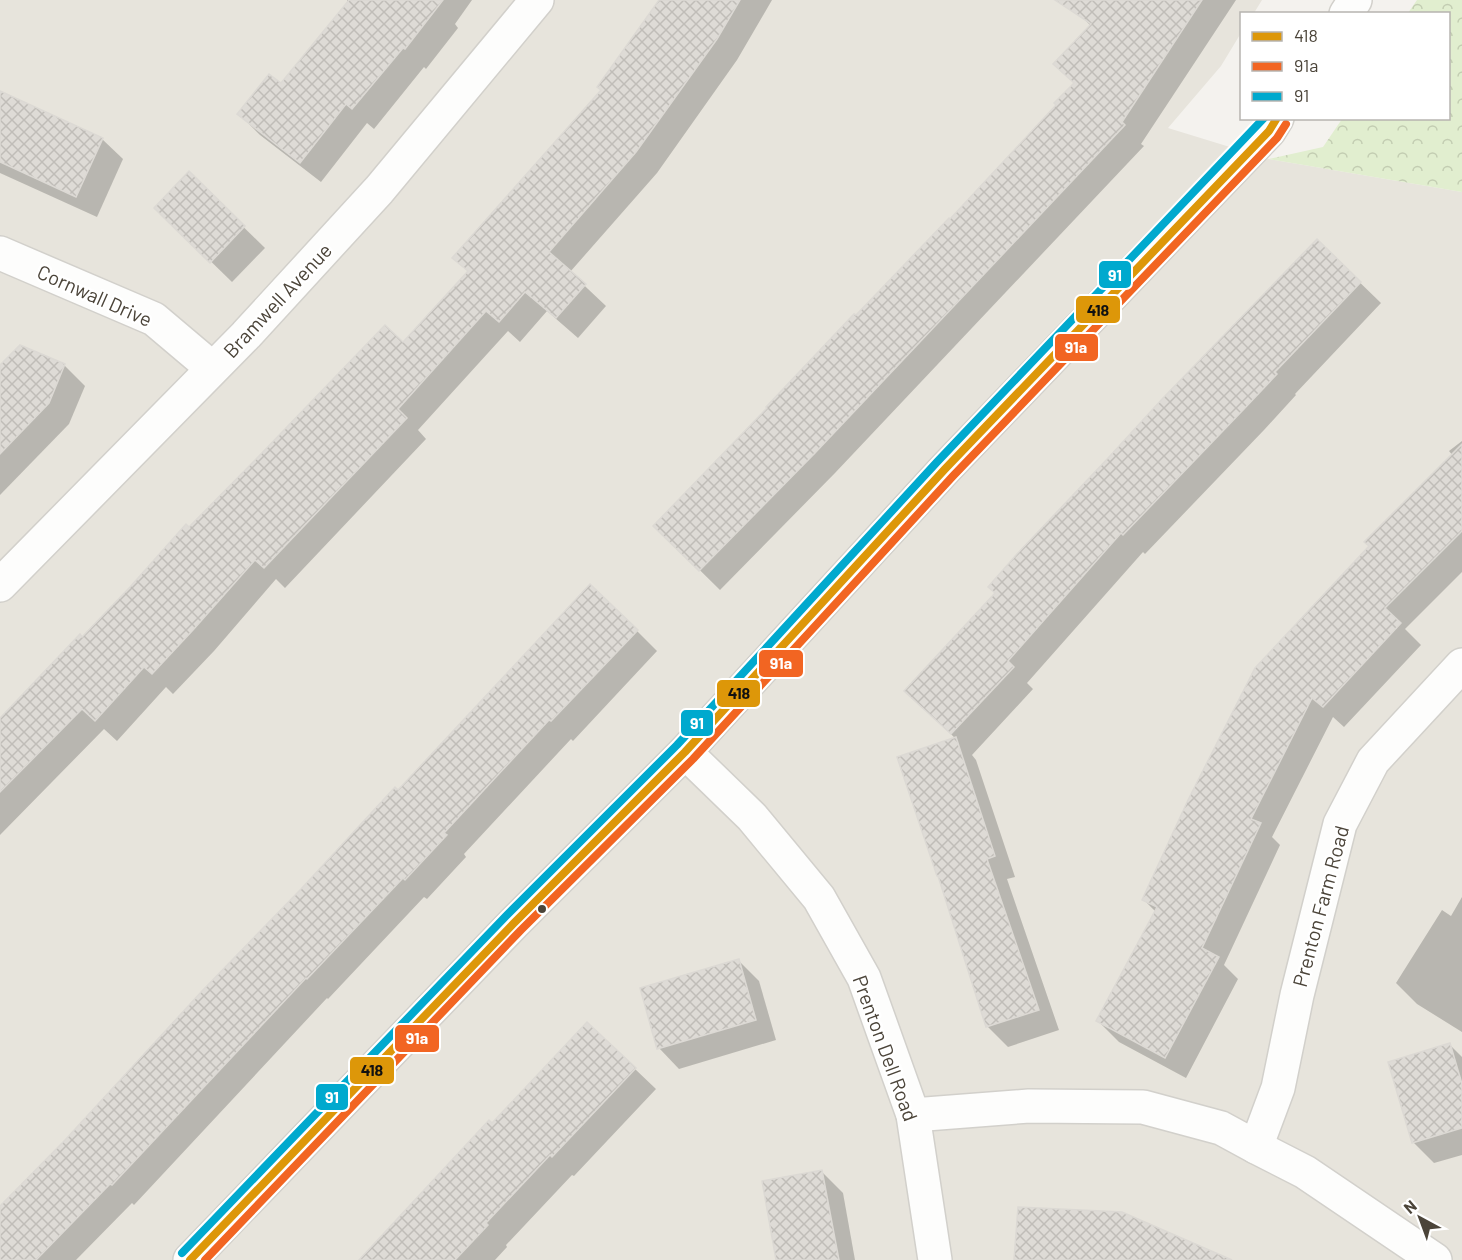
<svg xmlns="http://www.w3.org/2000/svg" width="1462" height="1260" viewBox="0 0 1462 1260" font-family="Barlow,sans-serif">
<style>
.residential{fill:#e7e4dc}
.forest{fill:url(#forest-crowns)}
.shadow{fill:#0003}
.building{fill:url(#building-cross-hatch);stroke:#dcd9d4;stroke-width:1.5}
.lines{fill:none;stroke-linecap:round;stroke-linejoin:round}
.minor-casing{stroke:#d2d0cb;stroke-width:36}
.minor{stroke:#fdfdfc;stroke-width:33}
.bus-1-casing{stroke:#fff;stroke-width:12}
.bus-2-casing{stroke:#fff;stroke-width:12}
.bus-3-casing{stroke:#fff;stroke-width:12}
.bus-1{stroke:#dd9709;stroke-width:8}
.bus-2{stroke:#f26522;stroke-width:8}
.bus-3{stroke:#00a9ce;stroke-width:8}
.bus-dot{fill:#4b4439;stroke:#fff;stroke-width:2}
.labels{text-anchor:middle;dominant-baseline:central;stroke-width:5;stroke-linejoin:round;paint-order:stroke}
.street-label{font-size:20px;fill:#4b4439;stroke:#fff}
.line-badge{stroke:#fff;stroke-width:2}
.badge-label{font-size:16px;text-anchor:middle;font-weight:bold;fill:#fff}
.pale-badge-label{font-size:16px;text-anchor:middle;font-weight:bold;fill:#111}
</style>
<defs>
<pattern id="forest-crowns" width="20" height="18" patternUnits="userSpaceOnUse" patternTransform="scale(1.5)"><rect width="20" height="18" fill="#e1eecf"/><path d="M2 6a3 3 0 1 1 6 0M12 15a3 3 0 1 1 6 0" fill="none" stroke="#c3cdb2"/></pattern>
<pattern id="building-cross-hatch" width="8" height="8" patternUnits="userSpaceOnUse" patternTransform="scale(1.5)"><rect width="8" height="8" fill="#dedbd6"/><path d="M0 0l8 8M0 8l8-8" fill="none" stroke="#c0bdb8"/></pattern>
</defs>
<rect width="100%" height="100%" fill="#f4f2ee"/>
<path class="residential" d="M0,0H1262L1254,13L1242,14L1241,33L1221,66L1168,128L1269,159L1462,192V1260H0Z"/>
<path class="forest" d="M1417,0H1462V192L1269,159L1323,147L1342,119L1448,118V14L1408,13Z"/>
<g class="shadow">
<path d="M347,0H472L455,24L458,28L426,69L424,67L374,129L367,123L321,182L260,135L239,114L281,85L348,3Z"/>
<path d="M661,0H772L737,60L657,173L570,272L606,306L578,338L547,311L520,342L508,331L418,430L426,439L285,588L276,579L214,651L173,694L166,687L117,741L104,729L0,835V720L189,529L403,344L469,272L602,90Z"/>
<path d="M1088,0H1236L1141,144L1144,146L835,473L720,590L655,526L951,221L1058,105L1075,84L1091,26L1079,14Z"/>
<path d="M0,92L102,139L123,159L97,217L0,173Z"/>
<path d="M189,174L265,248L232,282L156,208Z"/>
<path d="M1317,241L1381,303L1295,394L1296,395L1264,430L1145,554L1143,552L1027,683L1033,689L972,755L976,760L1015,877L1007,879L1059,1030L1008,1047L987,1026L956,739L927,711Z"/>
<path d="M64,365L85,386L69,424L0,495V367Z"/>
<path d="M1462,441V572L1405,629L1421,645L1344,727L1333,717L1272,837L1280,845L1224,965L1238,979L1186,1078L1119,1042L1098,1021L1156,912L1143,899L1453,456L1449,451Z"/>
<path d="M637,631L657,651L573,741L571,739L464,854L466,857L427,899L424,897L328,999L327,998L134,1205L132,1203L76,1260H0V1209L398,792Z"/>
<path d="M1462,897V1032L1417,1004L1396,983L1442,910L1451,916Z"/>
<path d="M738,960L759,981L776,1040L679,1069L659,1048Z"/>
<path d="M1450,1045L1462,1057V1155L1434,1163L1414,1143L1390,1063Z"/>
<path d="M635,1069L656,1089L574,1176L572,1175L506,1245L507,1247L495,1260H361L492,1125Z"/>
<path d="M822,1172L843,1193L855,1260H778Z"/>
</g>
<g class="building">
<path d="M349,0H443L405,49L403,48L352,109L346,104L300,163L237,114L269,74L281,83Z"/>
<path d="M659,0H740L717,39L636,152L549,252L586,284L556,318L525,292L499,322L486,311L398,409L407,418L264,568L255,560L193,630L152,674L144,667L95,721L82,709L0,792V718L80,634L82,637L130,587L186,524L189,527L258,457L385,325L403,342L468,271L452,258L601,90L597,87Z"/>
<path d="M1055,0H1202L1122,122L1125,125L815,453L699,571L653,526L767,408L766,407L854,314L856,315L949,218L950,219L1056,105L1054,103L1074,83L1053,64L1091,24Z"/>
<path d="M0,91L103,138L76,197L0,162Z"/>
<path d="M189,171L245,226L210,263L154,208Z"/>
<path d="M1317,239L1361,282L1275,372L1277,374L1244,409L1123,535L1121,533L1008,661L1014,667L951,734L904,691L995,593L988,587L1017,554L1109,457L1163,398Z"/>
<path d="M20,345L65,364L49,403L0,454V365Z"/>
<path d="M1462,444V531L1385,608L1401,623L1323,707L1312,698L1251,819L1261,823L1202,948L1219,957L1165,1058L1096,1021L1157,907L1142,900L1188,800L1255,668L1369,546L1364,542Z"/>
<path d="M590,584L638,630L551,721L549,720L444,833L447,835L405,880L403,878L307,979L306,978L112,1185L110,1184L36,1260H0V1206L65,1140L202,991L301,889L395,787L398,790Z"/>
<path d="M956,737L995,856L987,859L1039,1010L986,1027L938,876H937L897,757Z"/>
<path d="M739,959L756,1020L657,1049L640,988Z"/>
<path d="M587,1022L636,1068L552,1157L550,1155L486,1223L488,1225L455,1260H359L489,1120L492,1123Z"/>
<path d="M1450,1043L1462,1084V1128L1412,1143L1388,1062Z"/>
<path d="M822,1170L839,1260H776L762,1181Z"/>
<path d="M1018,1207L1122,1212L1232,1260H1014Z"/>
</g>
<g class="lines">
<defs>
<g id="minor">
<path d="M1346,14L1355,0"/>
<path d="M0,253L154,319L212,368"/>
<path d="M0,585L246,335L379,190L537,0"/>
<path d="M685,752L752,817L819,898L864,978L913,1115L935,1260"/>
<path d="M913,1115L1029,1106L1143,1107L1221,1128L1256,1147L1305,1172L1435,1260"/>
<path d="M1256,1147L1278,1088L1297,995L1340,824L1373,761L1462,665"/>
<path d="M190,1260L514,923L685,752L945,469L1269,131L1277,118"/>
</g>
</defs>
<use href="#minor" class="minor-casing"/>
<use href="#minor" class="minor"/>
<defs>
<path id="bus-1" d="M190,1260L514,923L685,752L945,469L1269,131L1277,118"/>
<path id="bus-2" d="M205,1260L521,930L693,759L953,476L1277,138L1286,124"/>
<path id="bus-3" d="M182,1253L506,916L677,745L937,462L1264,118"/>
</defs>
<use href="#bus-1" class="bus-1-casing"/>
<use href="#bus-2" class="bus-2-casing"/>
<use href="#bus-3" class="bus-3-casing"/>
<use href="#bus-1" class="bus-1"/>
<use href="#bus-2" class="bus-2"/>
<use href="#bus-3" class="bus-3"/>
</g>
<circle class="bus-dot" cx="542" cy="909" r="5"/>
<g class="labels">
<g class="street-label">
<text transform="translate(95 295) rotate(24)">Cornwall Drive</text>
<text transform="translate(277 300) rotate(-47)">Bramwell Avenue</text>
<text transform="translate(1320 906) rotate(-75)">Prenton Farm Road</text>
<text transform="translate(886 1048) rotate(70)">Prenton Dell Road</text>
</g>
</g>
<g class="line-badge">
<rect x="1098" y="260" width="34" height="29" rx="6" fill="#00a9ce"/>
<rect x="1075" y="295" width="46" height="29" rx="6" fill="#dd9709"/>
<rect x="1054" y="333" width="45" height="29" rx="6" fill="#f26522"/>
<rect x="758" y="649" width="46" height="29" rx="6" fill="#f26522"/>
<rect x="716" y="679" width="45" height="29" rx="6" fill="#dd9709"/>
<rect x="680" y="709" width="34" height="28" rx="6" fill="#00a9ce"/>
<rect x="394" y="1024" width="46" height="29" rx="6" fill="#f26522"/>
<rect x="349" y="1056" width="46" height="29" rx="6" fill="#dd9709"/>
<rect x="315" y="1083" width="34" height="28" rx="6" fill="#00a9ce"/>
</g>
<g class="badge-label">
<text x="1115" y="281">91</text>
<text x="1076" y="353">91a</text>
<text x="781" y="669">91a</text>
<text x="697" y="729">91</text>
<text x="417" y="1044">91a</text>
<text x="332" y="1103">91</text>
</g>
<g class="pale-badge-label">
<text x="1098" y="316">418</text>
<text x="739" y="699">418</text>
<text x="372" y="1076">418</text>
</g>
<rect x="1240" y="12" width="210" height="108" fill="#ffffff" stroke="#b7b4b0" stroke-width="1.5"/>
<rect x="1252" y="32" width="30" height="9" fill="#dd9709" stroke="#b7b4b0" stroke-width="1.5"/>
<text x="1294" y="42" font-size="18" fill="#4b4439">418</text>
<rect x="1252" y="62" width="30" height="9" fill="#f26522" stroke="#b7b4b0" stroke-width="1.5"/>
<text x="1294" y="72" font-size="18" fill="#4b4439">91a</text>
<rect x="1252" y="92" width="30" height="9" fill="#00a9ce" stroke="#b7b4b0" stroke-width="1.5"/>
<text x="1294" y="102" font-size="18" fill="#4b4439">91</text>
<g transform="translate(1420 1218) rotate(319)" stroke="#ffffff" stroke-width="4.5" paint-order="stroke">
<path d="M0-4.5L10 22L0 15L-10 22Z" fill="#4b4439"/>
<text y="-9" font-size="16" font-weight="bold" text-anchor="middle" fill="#4b4439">N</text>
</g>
</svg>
